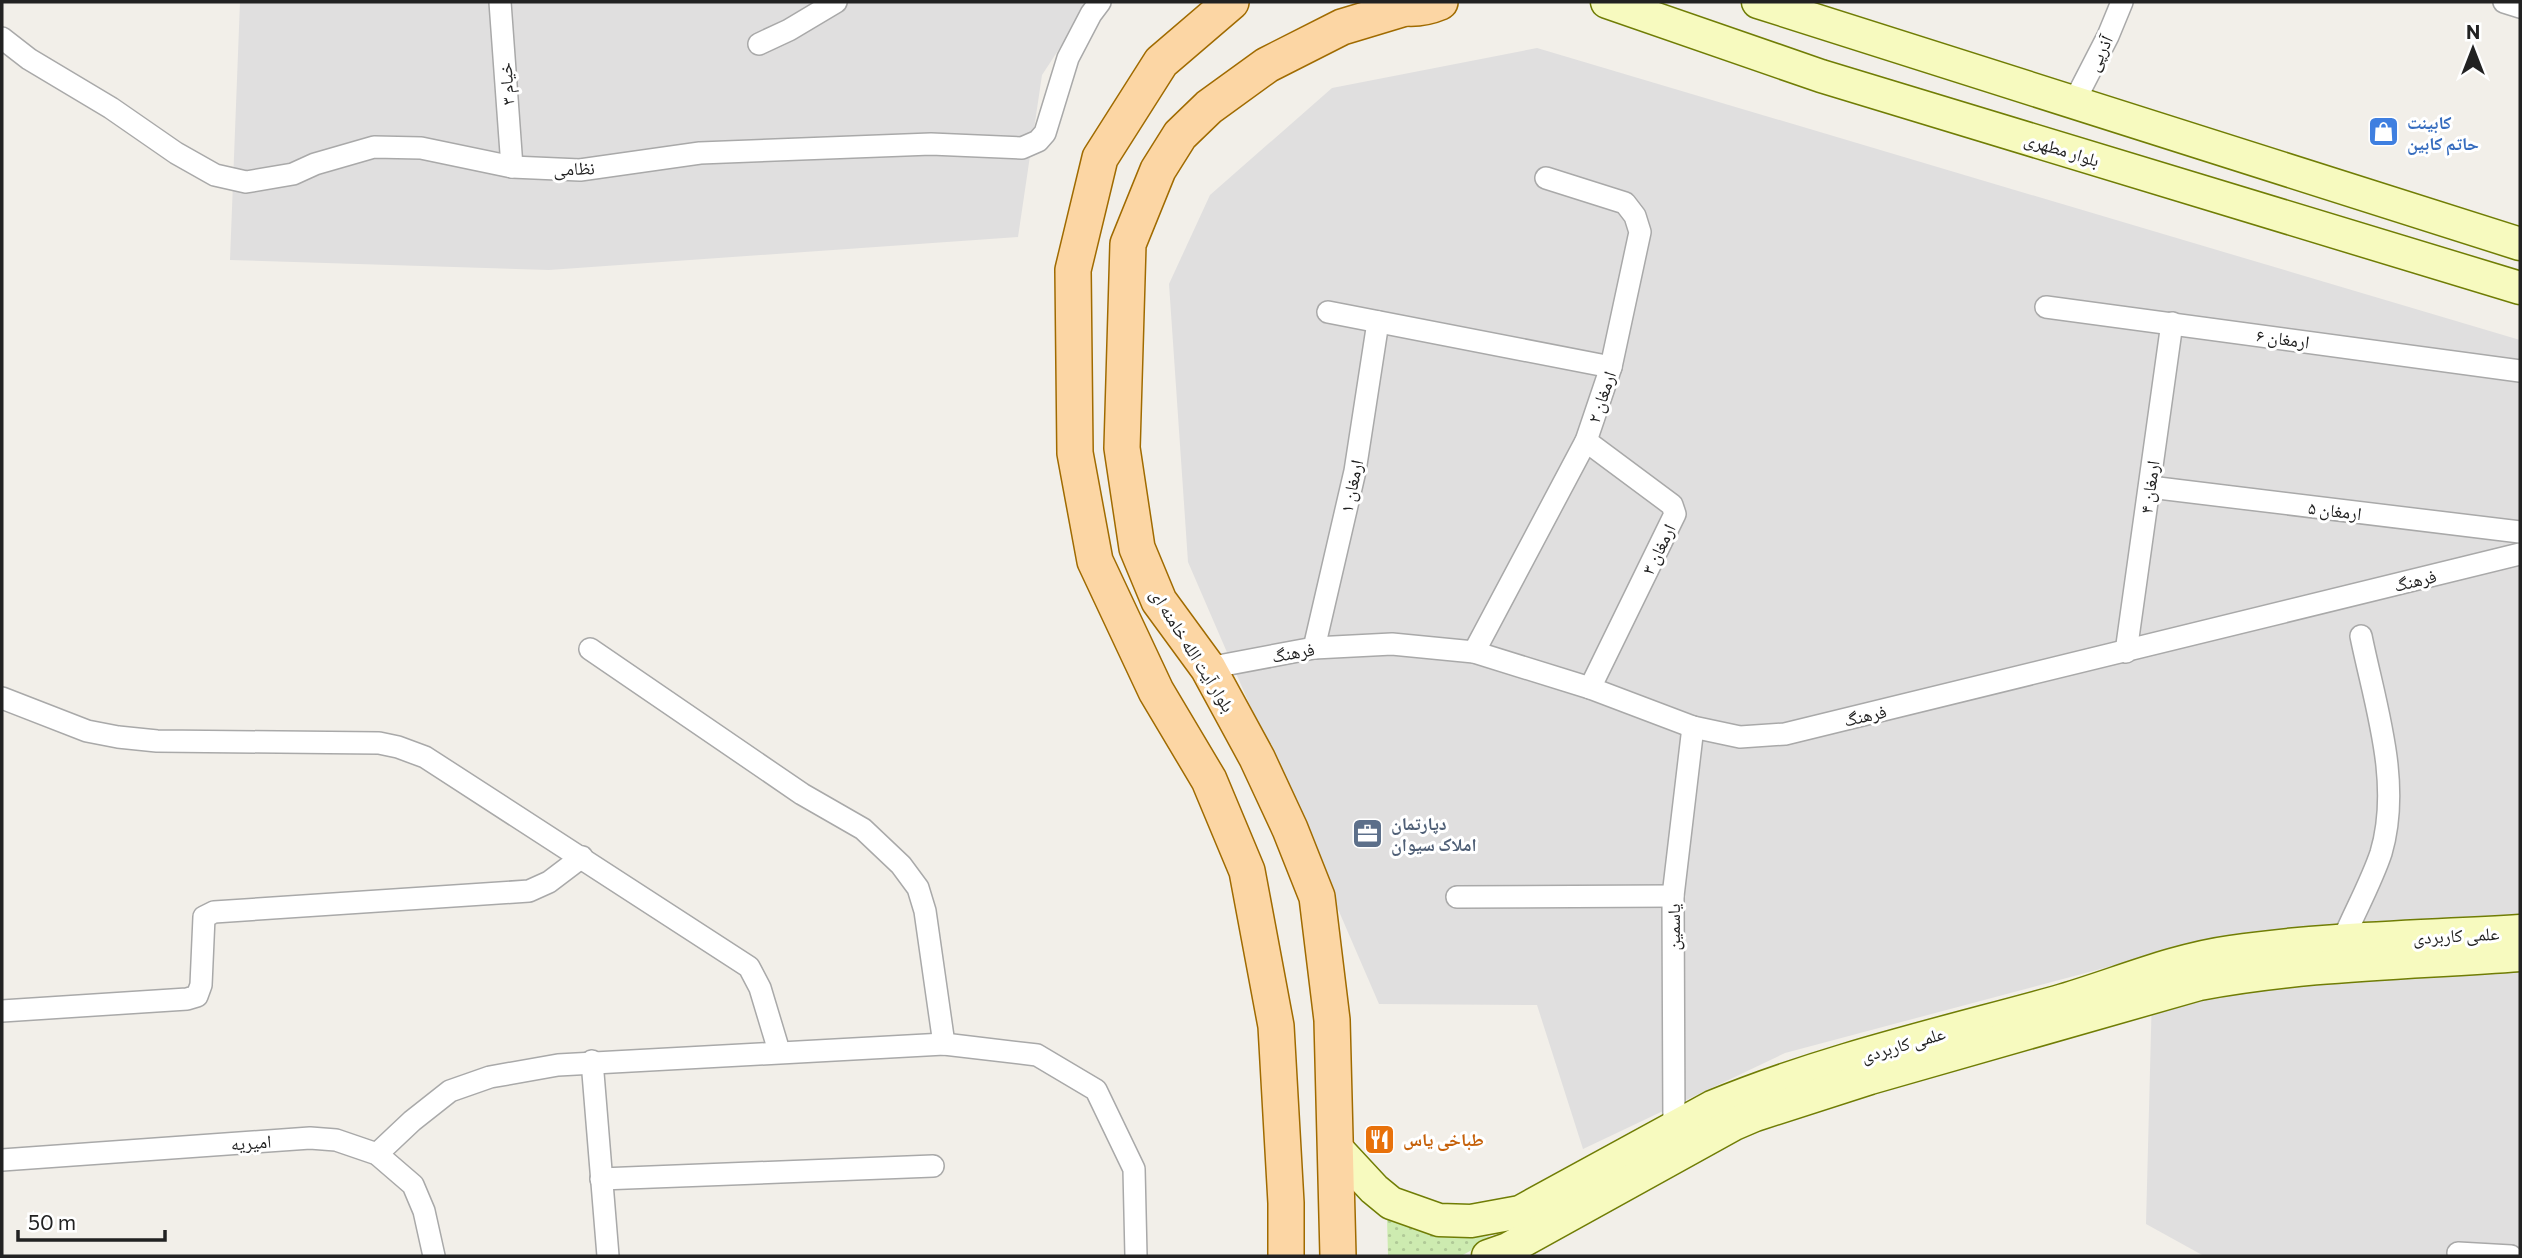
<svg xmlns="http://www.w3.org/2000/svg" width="2522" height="1258" viewBox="0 0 2522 1258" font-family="Commissioner,'Noto Naskh Arabic',sans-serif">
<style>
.residential{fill:#e0dfdf}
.grass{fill:url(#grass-dots)}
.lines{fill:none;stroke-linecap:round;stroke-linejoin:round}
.street-casing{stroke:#a9a9a9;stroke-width:24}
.secondary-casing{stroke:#707d05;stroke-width:35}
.primary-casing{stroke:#a06b00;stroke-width:38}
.street{stroke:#fff;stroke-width:21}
.secondary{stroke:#f7fabf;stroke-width:32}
.primary{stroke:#fcd6a4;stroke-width:35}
.labels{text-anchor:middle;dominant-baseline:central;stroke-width:6;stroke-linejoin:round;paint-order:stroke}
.street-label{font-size:18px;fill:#222;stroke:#fff}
.shop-label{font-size:18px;font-weight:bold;fill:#366cbe;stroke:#fff;text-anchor:start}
.service-label{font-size:18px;font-weight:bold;fill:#4e5e75;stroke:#fff;text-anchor:start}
.food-label{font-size:18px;font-weight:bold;fill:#c56008;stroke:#fff;text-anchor:start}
</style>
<defs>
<pattern id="grass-dots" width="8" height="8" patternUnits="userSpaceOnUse" patternTransform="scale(1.75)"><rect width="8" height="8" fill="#cdebb0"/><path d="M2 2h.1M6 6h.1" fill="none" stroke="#b0c997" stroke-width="1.8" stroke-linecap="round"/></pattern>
</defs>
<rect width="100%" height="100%" fill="#f2efe9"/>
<g class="residential">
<path d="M240,2H1090L1042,75L1018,237L549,270L230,260Z"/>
<path d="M1537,48L2520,340V1256H2204L2146,1224L2153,955L1785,1053L1583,1149L1537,1005L1379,1004L1188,562L1169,284L1210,195L1332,88Z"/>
</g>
<path class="grass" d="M1387,1218L1434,1234L1495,1237L1461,1256H1388Z"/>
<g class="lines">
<defs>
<g id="street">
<path d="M500,2L512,167"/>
<path d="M2504,2L2520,7"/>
<path d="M2,38L29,59L111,108L176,153L215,175L246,182L293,174L315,164L374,147L421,148L512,167L580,170L700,153L931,144L1022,148L1038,141L1045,133L1068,58L1091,14L1100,2"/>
<path d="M759,44L789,30L836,2"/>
<path d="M2073,104L2108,36L2122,2"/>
<path d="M2046,307L2520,371"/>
<path d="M1328,312L1611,367"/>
<path d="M1586,441L1672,505L1675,514L1590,688"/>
<path d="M2150,487L2520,532"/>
<path d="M1314,648L1355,471L1378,322"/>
<path d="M590,649L802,794L863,829L901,865L918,888L925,911L944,1044"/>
<path d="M1474,652L1586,441L1611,367L1640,232L1635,216L1625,203L1546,178"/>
<path d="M2126,652L2172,323"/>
<path d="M1208,668L1314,648L1392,644L1474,652L1590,688L1693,727L1740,737L1785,734L2520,554"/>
<path d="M2,698L87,731L118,737L157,741L379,743L398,747L425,757L749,967L760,988L779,1051"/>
<path d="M1457,897L1673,896"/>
<path d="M2342,942C2354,913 2371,883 2381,853C2402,782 2375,705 2361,636"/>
<path d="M2,1011L187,999L197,996L201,985L204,917L214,912L529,891L549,882L582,857"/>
<path d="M592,1061L608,1256"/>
<path d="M1674,1128L1673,896L1693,727"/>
<path d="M377,1154L412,1121L450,1091L490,1077L558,1065L944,1044L1037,1055L1096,1090L1134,1169L1136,1256"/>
<path d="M2,1160L310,1138L336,1140L377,1154L413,1185L424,1211L434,1256"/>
<path d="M601,1179L933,1166"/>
<path d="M2458,1253L2511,1256"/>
</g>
<g id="secondary">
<path d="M1607,2L1821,76L2520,288"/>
<path d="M1758,2L2520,244"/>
<path d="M1335,1147L1374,1189L1391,1203L1439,1220L1471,1221L1520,1212L1712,1107C1823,1061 1941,1034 2057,1002C2113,986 2172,960 2230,952C2325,938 2424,937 2520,931"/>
<path d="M1488,1256L1508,1249L1734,1124L1755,1115L1870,1078L2199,984C2304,964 2413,963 2520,955"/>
</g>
<g id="primary">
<path d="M1231,2L1161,62L1100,158L1073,270L1075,453L1095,561L1156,691L1209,780L1247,871L1276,1026L1286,1203V1256"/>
<path d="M1382,2C1401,10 1421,10 1440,2"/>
<path d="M1338,1256L1332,1020L1317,897L1290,829L1257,758L1208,668L1159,601L1137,548L1122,448L1128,244L1158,170L1180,135L1209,107L1267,65L1342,27L1405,8"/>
</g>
</defs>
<use href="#street" class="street-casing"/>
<use href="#secondary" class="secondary-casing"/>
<use href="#primary" class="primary-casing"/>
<use href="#street" class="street"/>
<use href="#secondary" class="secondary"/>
<use href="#primary" class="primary"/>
</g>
<defs>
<symbol id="shop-square" viewBox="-11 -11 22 22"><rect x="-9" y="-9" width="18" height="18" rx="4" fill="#3f7fe0" stroke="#fff"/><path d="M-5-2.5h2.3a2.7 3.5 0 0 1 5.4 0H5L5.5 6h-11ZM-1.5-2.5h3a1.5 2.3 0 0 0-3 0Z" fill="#fff"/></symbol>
<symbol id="office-square" viewBox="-11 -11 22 22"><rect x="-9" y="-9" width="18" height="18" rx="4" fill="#5c6f8a" stroke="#fff"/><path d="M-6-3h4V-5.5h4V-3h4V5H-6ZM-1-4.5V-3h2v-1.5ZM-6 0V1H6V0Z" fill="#fff"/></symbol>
<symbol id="restaurant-square" viewBox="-11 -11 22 22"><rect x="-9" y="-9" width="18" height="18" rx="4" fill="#e8710a" stroke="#fff"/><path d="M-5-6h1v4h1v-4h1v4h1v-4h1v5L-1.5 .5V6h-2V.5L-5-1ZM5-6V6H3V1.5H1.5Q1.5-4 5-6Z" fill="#fff"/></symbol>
</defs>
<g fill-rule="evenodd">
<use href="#shop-square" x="2366" y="114" width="35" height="35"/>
<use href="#office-square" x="1350" y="816" width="35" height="35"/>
<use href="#restaurant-square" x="1362" y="1122" width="35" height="35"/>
</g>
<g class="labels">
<g class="street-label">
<text transform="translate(2099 53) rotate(-64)">آذرپی</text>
<text transform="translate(506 84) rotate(-94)">خیام ۳</text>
<text transform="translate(2062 149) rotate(17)">بلوار مطهری</text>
<text transform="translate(574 168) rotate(-2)">نظامی</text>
<text transform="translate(2283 338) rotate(8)">ارمغان ۶</text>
<text transform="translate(1601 397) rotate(-71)">ارمغان ۲</text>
<text transform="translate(1351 486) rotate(-78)">ارمغان ۱</text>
<text transform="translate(2149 487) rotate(-82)">ارمغان ۴</text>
<text transform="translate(2335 510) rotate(7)">ارمغان ۵</text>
<text transform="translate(1658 549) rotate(-64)">ارمغان ۳</text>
<text transform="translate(2415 580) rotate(-14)">فرهنگ</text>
<text transform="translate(1193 650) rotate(58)">بلوار آیت الله خامنه ای</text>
<text transform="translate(1293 652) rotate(-10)">فرهنگ</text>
<text transform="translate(1865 715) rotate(-13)">فرهنگ</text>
<text transform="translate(1673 927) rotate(-90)">یاسمین</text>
<text transform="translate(2456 935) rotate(-3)">علمی کاربردی</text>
<text transform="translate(1903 1044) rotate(-16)">علمی کاربردی</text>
<text transform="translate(251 1142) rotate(-4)">امیریه</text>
</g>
<g class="shop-label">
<text x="2407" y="122">کابینت<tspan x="2407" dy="21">حاتم کابین</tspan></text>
</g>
<g class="service-label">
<text x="1391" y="823">دپارتمان<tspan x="1391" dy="21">املاک سیوان</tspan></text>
</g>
<g class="food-label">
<text x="1403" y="1139">طباخی یاس</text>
</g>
</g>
<rect width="2522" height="1258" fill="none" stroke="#222222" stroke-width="7"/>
<g transform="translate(2473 49)" stroke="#ffffff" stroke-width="5" paint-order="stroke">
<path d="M0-5L12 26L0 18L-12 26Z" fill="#222222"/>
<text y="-10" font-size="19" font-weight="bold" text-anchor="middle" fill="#222222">N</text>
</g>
<path d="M18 1230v10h147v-10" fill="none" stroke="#222222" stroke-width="3.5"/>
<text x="28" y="1230" font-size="21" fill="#222222" stroke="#ffffff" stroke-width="5" paint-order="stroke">50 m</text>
</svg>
